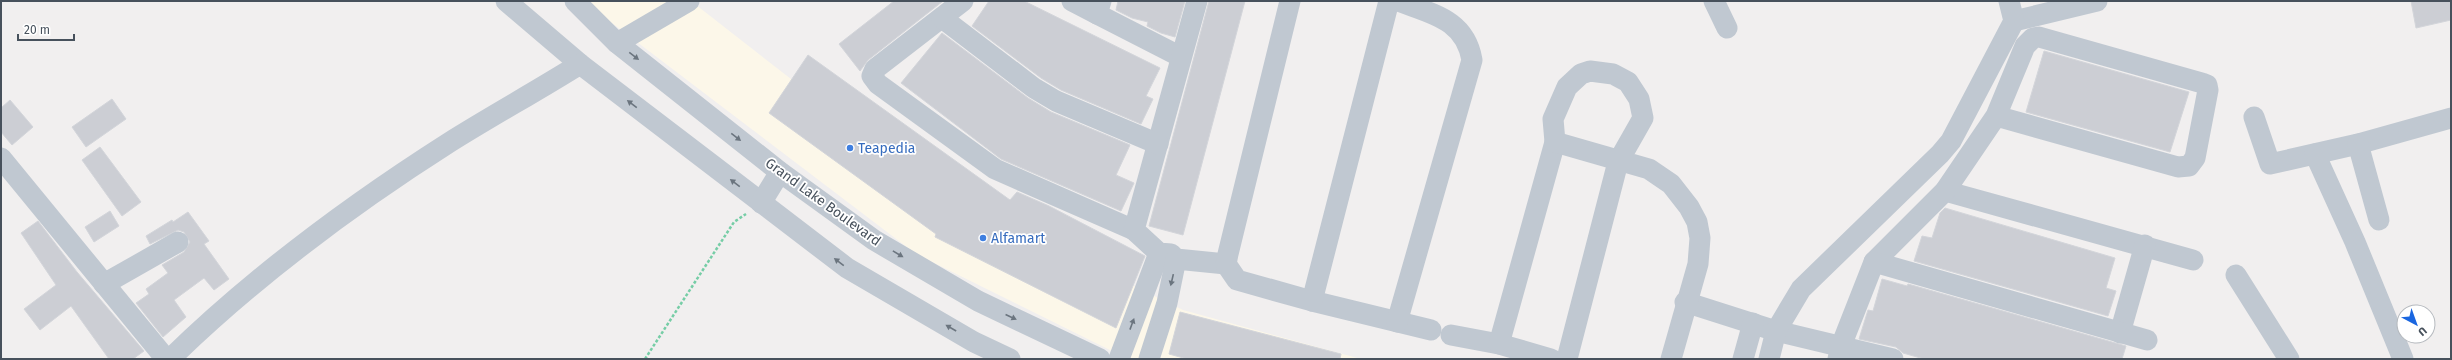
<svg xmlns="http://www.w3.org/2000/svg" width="2452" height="360" viewBox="0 0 2452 360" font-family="'Fira Sans',sans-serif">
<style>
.commercial{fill:#fcf7e9}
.building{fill:#ccced4;stroke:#d3d5da}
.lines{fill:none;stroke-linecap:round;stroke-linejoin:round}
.path{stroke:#76cda6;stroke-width:2.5;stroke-dasharray:3 2;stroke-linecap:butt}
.minor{stroke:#c0c8d1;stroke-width:21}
.oneway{fill:#6b757f}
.shop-dot{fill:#3f7fe0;stroke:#fff;stroke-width:1.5}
.labels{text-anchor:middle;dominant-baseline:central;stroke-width:3.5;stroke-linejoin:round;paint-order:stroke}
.shop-label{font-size:14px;fill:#366cbe;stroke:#fff;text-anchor:start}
.street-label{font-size:14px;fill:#47515c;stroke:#fff}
</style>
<rect width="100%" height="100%" fill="#f1efef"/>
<path class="commercial" d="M583,1H691L791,79L960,201L1183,310L1361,359H1128L916,254Z"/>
<g class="building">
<path d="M894,1H943L868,60L860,71L839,44Z"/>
<path d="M989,1H1024L1160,68L1146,96L1153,99L1141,124L1061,90L1041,78L972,26Z"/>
<path d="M1118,1H1185L1175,37L1161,33L1147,26L1148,22L1132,18L1116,10Z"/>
<path d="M1209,1H1245L1183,235L1149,226Z"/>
<path d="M2411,1H2451V20L2416,28Z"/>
<path d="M942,33L1028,98L1051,112L1130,145L1116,175L1134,183L1121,211L1001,159L901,83Z"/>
<path d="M2044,51L2189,92L2170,152L2026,112Z"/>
<path d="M808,55L1010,200L1017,192L1049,206L1145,256L1116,328L935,237L936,234L769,113Z"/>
<path d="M112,99L126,119L86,147L72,127Z"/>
<path d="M10,100L33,127L12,145L1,132V108Z"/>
<path d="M100,147L141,202L122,216L82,160Z"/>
<path d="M1945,208L2115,258L2106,288L2116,291L2108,316L1914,261L1922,236L1932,238L1940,213Z"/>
<path d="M110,211L119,226L94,242L85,227Z"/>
<path d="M188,212L209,241L204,244L229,279L214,290L204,278L174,300L186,317L163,337L136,303L149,294L146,289L168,273L162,265L184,252L190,242L184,232L178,230L150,244L146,236L172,220L173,222Z"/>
<path d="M38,221L77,272L144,351L133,359H109L71,306L40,330L24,309L56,285L21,233Z"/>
<path d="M1882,279L1907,286L1908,284L2126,346L2122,359H1924L1903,353L1896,347L1859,339L1868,310L1873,311Z"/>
<path d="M1180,312L1341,354L1340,359H1187L1169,354Z"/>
</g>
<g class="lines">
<path class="path" d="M645,359L734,222L746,214"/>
<g class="minor">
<path d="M506,1L580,64L847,268L974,342L1010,359"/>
<path d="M575,1L617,43L780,172L874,240L978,301L1100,359"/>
<path d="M963,1L875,69L872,76L878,84L995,169L1134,230"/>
<path d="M1072,1L1097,14"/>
<path d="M1101,1L1097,14L1181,57"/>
<path d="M1197,1L1134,230L1159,253L1171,254L1176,259L1226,264"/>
<path d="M1290,1L1228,254L1226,264L1237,280L1312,301L1431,330"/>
<path d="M1714,1L1727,28"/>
<path d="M942,18L1034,88L1056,101L1158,144"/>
<path d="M2014,21L2097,1"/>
<path d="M617,43L689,1"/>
<path d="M2254,117L2270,164L2358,144L2451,118"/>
<path d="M2358,144L2379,220"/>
<path d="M2315,154L2355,242L2403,359"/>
<path d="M1,158L166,359"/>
<path d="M1945,191L2193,260"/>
<path d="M761,203L780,172"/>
<path d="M1874,262L1945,191L1996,116L2025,46L2033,38L2039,37L2202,83L2207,85L2208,90L2195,158L2189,166L2178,167L1996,116"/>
<path d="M2236,275L2289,359"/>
<path d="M104,284L178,242"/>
<path d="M1312,301L1389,1"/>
<path d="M1685,302L1776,331L1893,359"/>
<path d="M1397,322L1472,60C1465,19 1432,14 1398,1"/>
<path d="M2120,333L2145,245"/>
<path d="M1451,335L1499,344L1551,359"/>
<path d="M1499,344L1555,142"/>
<path d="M170,359C254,277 351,205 450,142C493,115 537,91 580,64"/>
<path d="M1119,359L1159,253"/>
<path d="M1149,359L1167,303L1176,259"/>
<path d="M1567,359L1618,162L1643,118L1639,99L1628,82L1613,74L1590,71L1581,74L1567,87L1553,119L1555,142L1649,169L1671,184L1689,207L1697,222L1700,238L1698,264L1671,359"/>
<path d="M1743,359L1753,323"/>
<path d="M1769,359L1776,331L1801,289L1940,154L1951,141L2014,21L2009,1"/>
<path d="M1838,359L1841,346L1874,262L2147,340"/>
</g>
</g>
<defs><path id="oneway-solid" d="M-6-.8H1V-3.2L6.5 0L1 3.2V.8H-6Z"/></defs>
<g class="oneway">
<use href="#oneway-solid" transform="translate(634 56) rotate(38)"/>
<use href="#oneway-solid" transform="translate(632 104) rotate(-143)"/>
<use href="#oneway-solid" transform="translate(736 137) rotate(38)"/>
<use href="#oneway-solid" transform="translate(735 183) rotate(-143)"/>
<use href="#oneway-solid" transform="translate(898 254) rotate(31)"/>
<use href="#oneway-solid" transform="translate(839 262) rotate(-143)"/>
<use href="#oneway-solid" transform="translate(1172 280) rotate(103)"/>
<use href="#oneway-solid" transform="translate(1011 317) rotate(25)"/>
<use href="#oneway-solid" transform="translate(1132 324) rotate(-70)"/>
<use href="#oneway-solid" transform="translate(951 328) rotate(-150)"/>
</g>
<g class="shop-dot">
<circle cx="850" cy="148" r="4"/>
<circle cx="983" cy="238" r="4"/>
</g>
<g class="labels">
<g class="shop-label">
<text x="858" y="148">Teapedia</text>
<text x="991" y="238">Alfamart</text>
</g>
<g class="street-label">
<text transform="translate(823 202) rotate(36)">Grand Lake Boulevard</text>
</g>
</g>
<rect width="2452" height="360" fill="none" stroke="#47515c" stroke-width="4"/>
<g transform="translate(2416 324) rotate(139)"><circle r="19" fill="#ffffff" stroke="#b5b9be"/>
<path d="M0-3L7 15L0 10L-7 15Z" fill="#1a66e0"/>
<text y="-6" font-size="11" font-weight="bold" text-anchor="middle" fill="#47515c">U</text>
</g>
<path d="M18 34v6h56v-6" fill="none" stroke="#47515c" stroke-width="2"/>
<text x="24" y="34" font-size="12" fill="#47515c" stroke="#ffffff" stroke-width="3" paint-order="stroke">20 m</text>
</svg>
